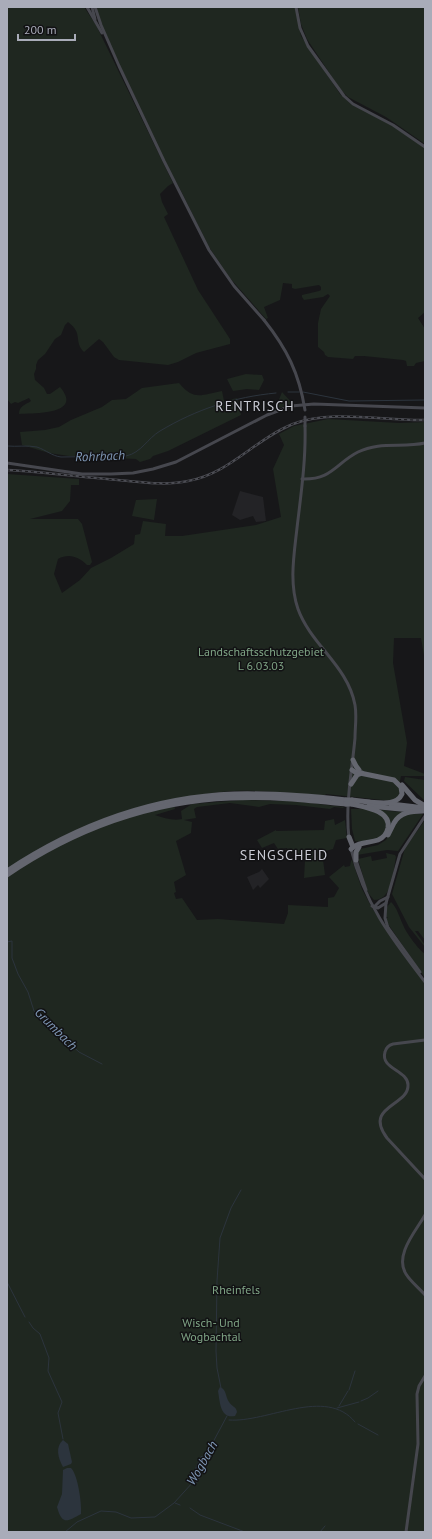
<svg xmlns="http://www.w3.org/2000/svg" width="432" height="1539" viewBox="0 0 432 1539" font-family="'PT Sans',sans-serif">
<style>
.built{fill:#232326}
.green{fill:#1f2720}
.water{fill:#2c343d}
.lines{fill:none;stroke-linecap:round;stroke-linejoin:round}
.stream{stroke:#2c343d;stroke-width:1}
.secondary{stroke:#46474e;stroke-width:3}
.highway{stroke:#64666f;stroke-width:5}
.rail-casing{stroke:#4b4c53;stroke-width:2.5}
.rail{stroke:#121214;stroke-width:1;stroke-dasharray:3;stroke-linecap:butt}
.secondary-bridge{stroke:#46474e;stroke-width:3}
.highway-bridge{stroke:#64666f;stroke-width:5}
.labels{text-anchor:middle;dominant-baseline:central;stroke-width:3;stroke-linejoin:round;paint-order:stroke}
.park-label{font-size:12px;fill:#7fa485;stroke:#121214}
.water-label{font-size:13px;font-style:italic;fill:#7f97b5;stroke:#121214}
.quarter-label{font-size:14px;letter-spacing:1px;fill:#caccd5;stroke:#121214}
</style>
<rect width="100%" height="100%" fill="#171719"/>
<g class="built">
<path d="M240,491L263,497L266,521L256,522L253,516L240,520L232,515Z"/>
<path d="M262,869L269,879L260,888L258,885L253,890L247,877L259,872Z"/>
</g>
<g class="green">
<path d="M7,7H84L96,25L173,183L168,186L160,194L162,202L168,214L164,217L198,290L230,339V344L196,353L178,362L168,365L119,360L114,357L103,342L99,339L84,352C73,341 84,334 68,322L65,325L61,335L55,339L45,354L38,360L36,365V369L34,374L35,380L44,388L47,394H50L60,387C84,415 34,413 19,414C19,406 25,405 31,401L29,398L18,403L15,402L11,404L7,399Z"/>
<path d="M96,7H295L301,36L340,94L351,104L393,126L425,148V312L418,318L425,329V361L416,363L414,366H407L406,361L403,360L364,356H355L353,359L328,357L325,355L324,352L318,347V323L321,309L330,296L328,294L323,297L304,300L302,297V295L319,291L321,290V287L319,285L295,289L292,288V284L283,283L280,300L264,307L268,318L266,319L230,278L209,247L180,189L162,156L103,29Z"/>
<path d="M298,7H425V144L386,117L348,97L340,89L307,39L301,24Z"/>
<path d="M246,374L262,375L264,380L259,390L247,389L233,391L227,379Z"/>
<path d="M179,383C194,401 201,395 222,391L224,401L237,398L241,415L168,451L153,456L150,459L140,462L136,459L69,456L49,453L22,445L20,432L45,430L59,427L71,420L102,407L112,400L126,399L142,388Z"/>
<path d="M282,392L293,404L272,410L278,402Z"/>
<path d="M328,419L399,423L425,422V661L421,638H394L393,663L407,743L404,766L425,774V776H401L399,786L400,787L399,797L392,801L326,794L324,796C294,793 264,790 234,791C214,792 193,796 173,799L175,809L155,815C164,818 173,821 182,819L181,811L192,804L242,800L294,801L343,807L344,808L334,807L330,809L296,805L270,804L259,807L230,803L197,807L194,809L196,818L184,820L192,822L191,833L176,841L186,875L174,882L176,892L174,893L176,899L182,898L197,920L218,919L284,924L288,913V905L328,907V898L334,897L339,888L329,877L344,865L345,867L350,866L351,861L352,860L362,889L372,908L392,938V935L425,981V1532H7V474L79,479V485H71L70,501L62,511L30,519H78L82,524L92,562L90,565H87C79,557 69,553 58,559L54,574L62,593L80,580L91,568L111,558L134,544L135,535L140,534L143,521L166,524L165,536H182L256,525L281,517L273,469L284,445L279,434L294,426Z"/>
<path d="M157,499L154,520L132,516L136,500Z"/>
<path d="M405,777L425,780V801L404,781Z"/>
<path d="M372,808L389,811L407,812L390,829L389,823Z"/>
<path d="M351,809H366L380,814L386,822C386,825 386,829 385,832C380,840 363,843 355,841L352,829Z"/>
<path d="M406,814H423L398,851L387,850L357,855L360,849L378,845L386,840L394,825Z"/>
<path d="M334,819L335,825L345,820L347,838L336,840L333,849L322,852L325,875L304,878L305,860L300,859L299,853L289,852L287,848L278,849L274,843L262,848L257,840L276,830V831L324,830L325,821Z"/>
<path d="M425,820V940L418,931H415L425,945V947L409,927L392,894L405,848Z"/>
<path d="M386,853L395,855L396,857C393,871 393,900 374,900L368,893L358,859L371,856L372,861L387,858Z"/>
<path d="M391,902C397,907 400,919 404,927C407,934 419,950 425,954V978L388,924L386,919L388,917H386L387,907Z"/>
</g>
<g class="water">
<path d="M220,1387C227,1390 225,1396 229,1402C232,1407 236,1406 237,1412L235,1416C220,1419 220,1402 218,1391Z"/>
<path d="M63,1440L68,1444L72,1462L71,1464L63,1467C58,1458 55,1447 63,1440Z"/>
<path d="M201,1456H205L207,1461L200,1478L197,1483L191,1480V1477Z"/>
<path d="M67,1468H71C78,1475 82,1504 81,1514C67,1522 62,1525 57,1507L62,1494L63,1470Z"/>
</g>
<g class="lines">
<g class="stream">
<path d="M288,392H299"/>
<path d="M303,392L349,401L425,400"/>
<path d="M7,446C17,447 27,445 37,447C46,450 52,456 61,457L126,456C141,453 148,438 160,431C197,409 234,397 276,393"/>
<path d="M7,942L12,941V958L18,974L28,992L34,1011L79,1052L102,1064"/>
<path d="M7,1282L25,1317"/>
<path d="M29,1322L33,1328L40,1334L49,1358L48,1371L62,1402L58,1413L63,1439"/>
<path d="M221,1388L217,1368L216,1351L217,1281L220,1238L231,1208L241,1190"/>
<path d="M349,1390L355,1371"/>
<path d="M361,1401L368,1398L378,1391"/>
<path d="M339,1406L348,1391"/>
<path d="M337,1408L359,1402"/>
<path d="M229,1420C267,1423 326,1386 355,1422"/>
<path d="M358,1424L378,1435"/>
<path d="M205,1457L227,1416"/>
<path d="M175,1503L180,1505"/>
<path d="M190,1508L200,1515L245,1532"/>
<path d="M65,1532L77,1522L101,1511L116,1512L131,1518L155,1517L174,1503L194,1481"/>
<path d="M320,1532L325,1526"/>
</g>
<g class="secondary">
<path d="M87,7L102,33"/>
<path d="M92,7L95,19"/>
<path d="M95,7L101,25L119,66L164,161L209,250L234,286L264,320"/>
<path d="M296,7L300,28L308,46L344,96L353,104L393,125L425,147"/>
<path d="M305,426C306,460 301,494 297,528C294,555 289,583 298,609C311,645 348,666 355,705C357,716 355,727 355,738C352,771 345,805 349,838"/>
<path d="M7,463L82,474H111L133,473L153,469L176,462L267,415L291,406L314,404L425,408"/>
<path d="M302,479C332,480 336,463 358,452C380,441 402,448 425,443"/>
<path d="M351,849C364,903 392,939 425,982"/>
<path d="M356,860L366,890"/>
<path d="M386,903L385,918L388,928"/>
<path d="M372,906L378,908L386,903L400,854L425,816"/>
<path d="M374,907L380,901L388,897"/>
<path d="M387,926L420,972"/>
<path d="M425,1040L393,1044C389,1045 386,1048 385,1052C380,1069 408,1070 408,1085C409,1106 363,1106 387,1138L425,1179"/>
<path d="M425,1215C416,1231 394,1255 406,1274C411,1282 419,1288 425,1295"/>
<path d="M406,1532L418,1444L417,1394L419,1386L425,1376"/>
</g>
<g class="highway">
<path d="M353,760L356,766L359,770"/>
<path d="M352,770L355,772L394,780L401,787L402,794C396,807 378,802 366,802"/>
<path d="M351,784L357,775L362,773"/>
<path d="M402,785L415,800L425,806"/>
<path d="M352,800L369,802"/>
<path d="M391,804L425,808"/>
<path d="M369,806L411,810"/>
<path d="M388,835C390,831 392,827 394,823C400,812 412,811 423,811"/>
<path d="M349,837L353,847"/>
<path d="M351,849C358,842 369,843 378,840C383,838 387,833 388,828C391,810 364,807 352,804"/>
<path d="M356,860V852L359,847"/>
<path d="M7,871C75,826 152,797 234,794C271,793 309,796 346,800"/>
<path d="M7,875C73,830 150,801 231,798C269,796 307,800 346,804"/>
</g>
<defs>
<path id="rail" d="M7,470C44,472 81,477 118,480C141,482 165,486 188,481C229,474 255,439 293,424C332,409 383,421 425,420"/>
</defs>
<use href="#rail" class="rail-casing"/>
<use href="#rail" class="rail"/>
<g class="secondary-bridge">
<path d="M264,320C287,349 299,373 305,410"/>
<path d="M305,417V426"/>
</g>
<g class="highway-bridge">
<path d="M346,800H352"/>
<path d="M346,804H352"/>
</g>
</g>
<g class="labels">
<g class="park-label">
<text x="261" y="651">Landschaftsschutzgebiet<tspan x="261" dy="14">L 6.03.03</tspan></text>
<text x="236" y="1289">Rheinfels</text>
<text x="211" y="1322">Wisch- Und<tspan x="211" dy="14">Wogbachtal</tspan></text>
</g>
<g class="water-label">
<text transform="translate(100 456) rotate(-2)">Rohrbach</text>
<text transform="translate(56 1029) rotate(45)">Grumbach</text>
<text transform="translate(202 1463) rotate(-60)">Wogbach</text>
</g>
<g class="quarter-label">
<text x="255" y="406">RENTRISCH</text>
<text x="284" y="855">SENGSCHEID</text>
</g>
</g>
<rect width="432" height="1539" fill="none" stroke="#a9acb9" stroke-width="16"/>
<path d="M18 34v6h57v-6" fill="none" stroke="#a9acb9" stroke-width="2"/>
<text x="24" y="34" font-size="12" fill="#a9acb9" stroke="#121214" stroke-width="3" paint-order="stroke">200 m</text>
</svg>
